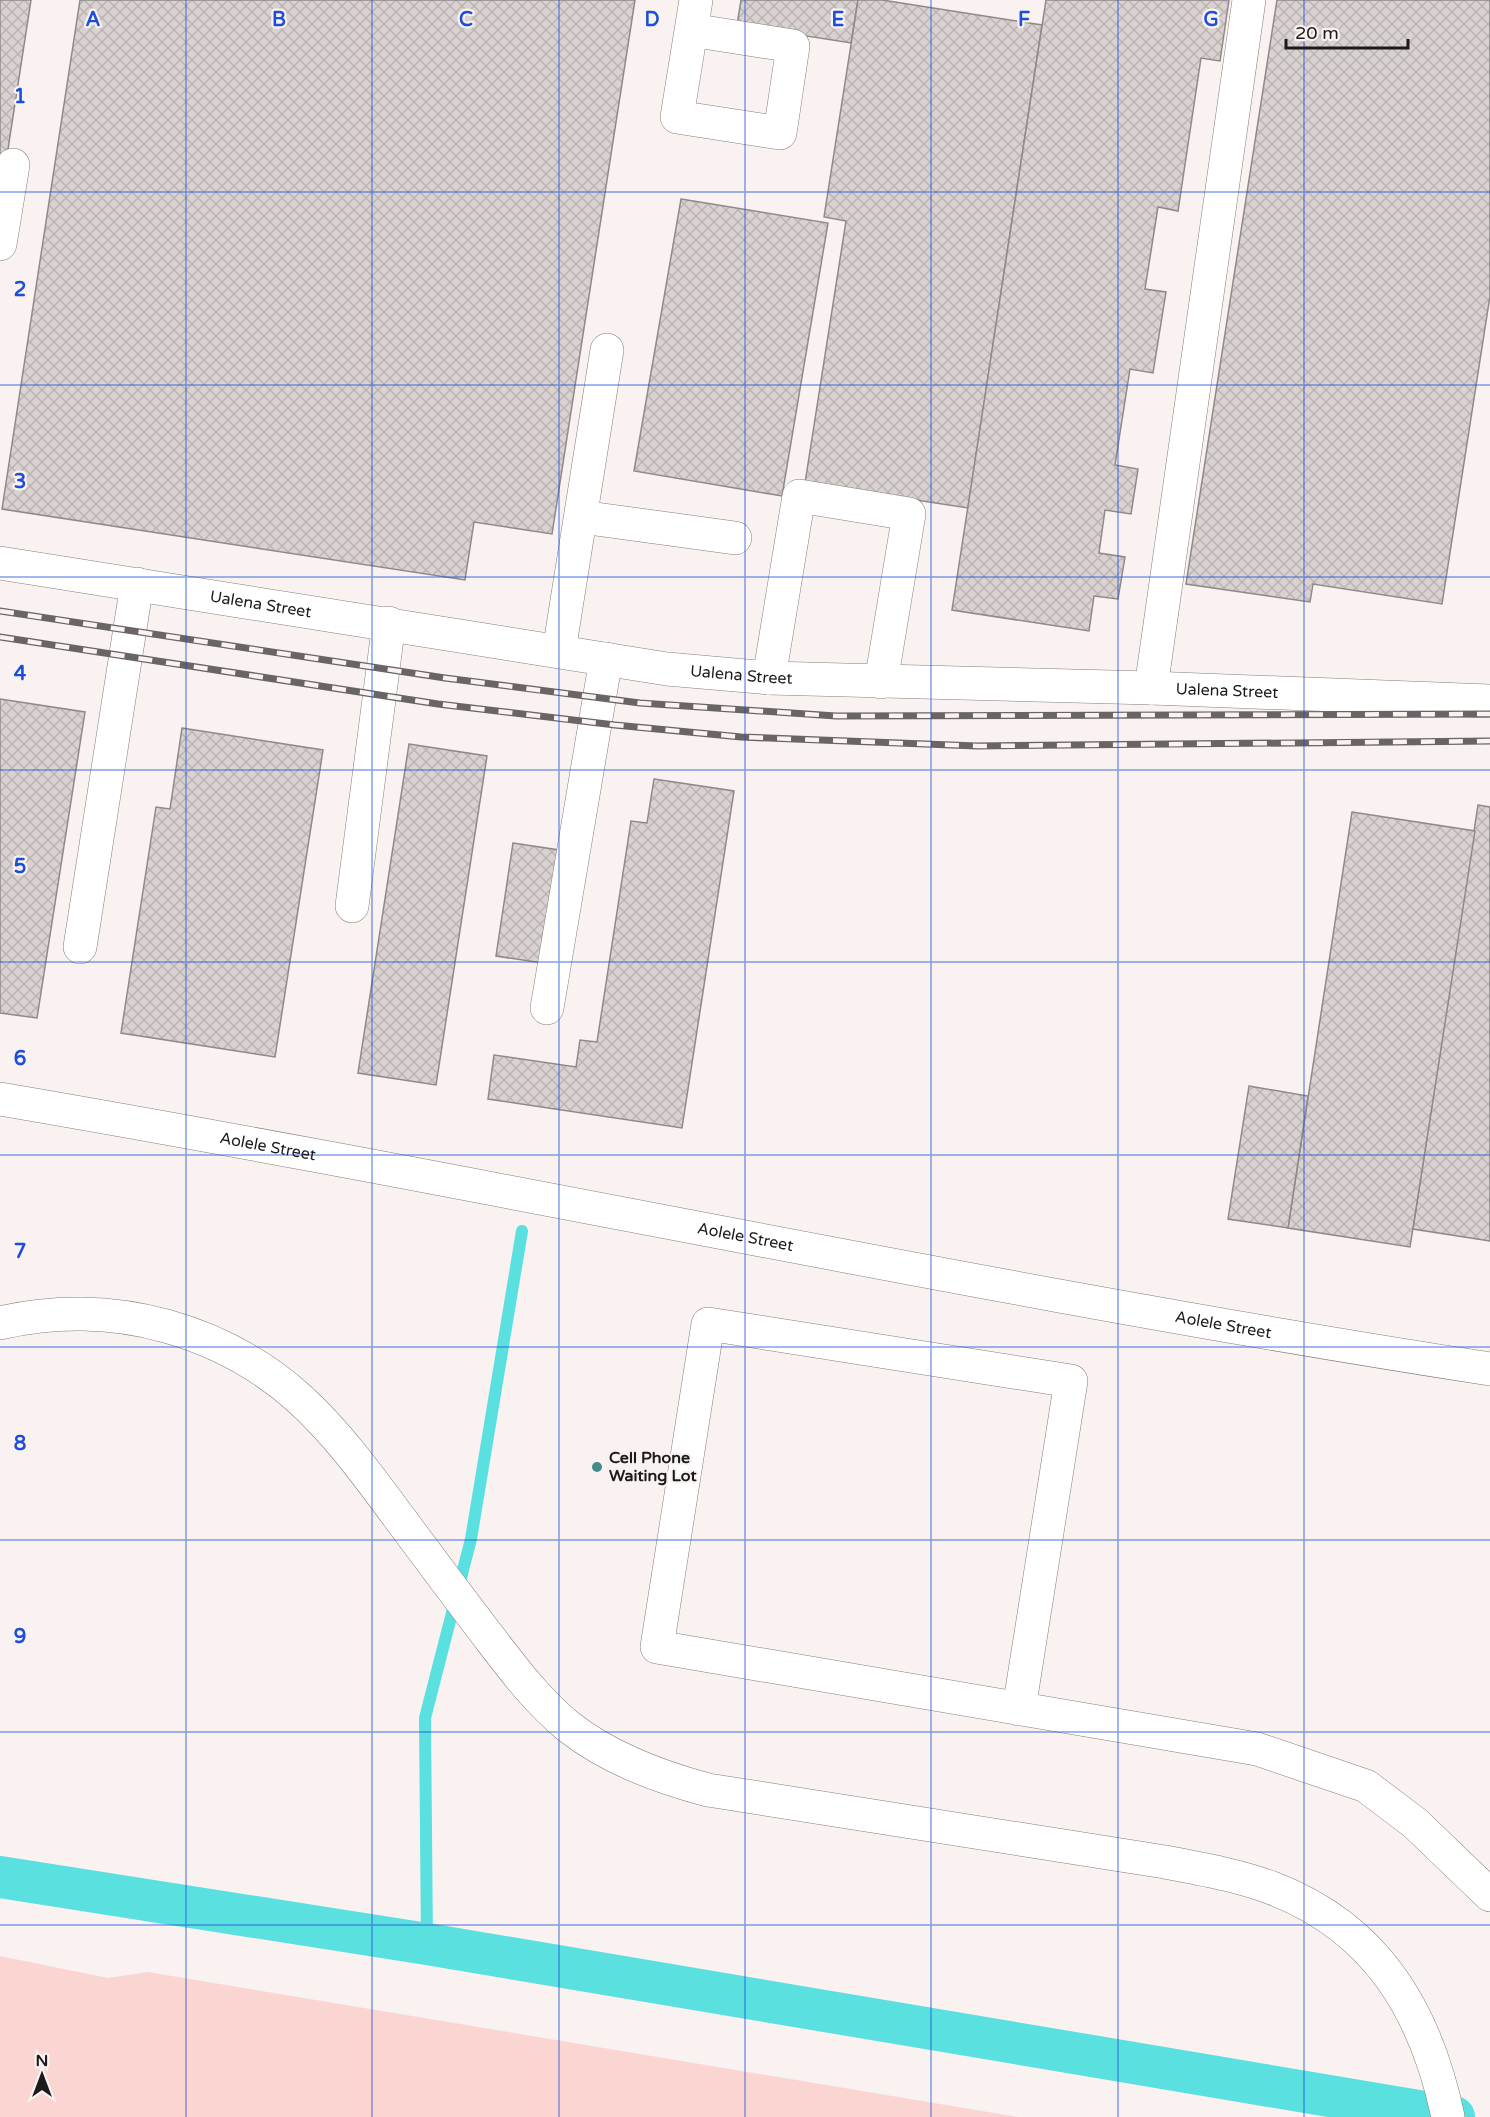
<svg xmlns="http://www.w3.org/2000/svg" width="1490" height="2117" viewBox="0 0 1490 2117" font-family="'Varela Round',sans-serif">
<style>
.grass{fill:#fad5d1}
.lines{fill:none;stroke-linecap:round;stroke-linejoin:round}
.stream{stroke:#59e0df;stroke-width:12}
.canal{stroke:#59e0df;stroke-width:42}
.building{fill:url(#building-cross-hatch);stroke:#908989;stroke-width:1.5}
.minor-casing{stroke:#847e7d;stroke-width:34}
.minor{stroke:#fff;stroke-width:33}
.rail-casing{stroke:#696565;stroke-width:7}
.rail{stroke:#f9f2f1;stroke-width:4.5;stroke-dasharray:14;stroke-linecap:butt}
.grid{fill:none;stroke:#1d4ed8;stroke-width:1.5;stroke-opacity:0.55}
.poi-dot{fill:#438b8a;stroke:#f9f2f1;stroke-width:2}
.labels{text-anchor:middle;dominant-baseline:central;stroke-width:4.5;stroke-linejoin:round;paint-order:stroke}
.street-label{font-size:16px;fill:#1c1a1a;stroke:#f9f2f1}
.poi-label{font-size:16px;font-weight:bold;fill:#1c1a1a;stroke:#f9f2f1;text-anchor:start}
.grid-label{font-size:20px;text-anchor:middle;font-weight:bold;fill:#1d4ed8;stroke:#f9f2f1;stroke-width:4.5;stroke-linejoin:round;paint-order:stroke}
</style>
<defs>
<pattern id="building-cross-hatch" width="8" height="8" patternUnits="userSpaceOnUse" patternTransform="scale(1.5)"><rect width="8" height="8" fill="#d9d2d1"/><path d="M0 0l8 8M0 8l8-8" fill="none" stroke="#bab4b3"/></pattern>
</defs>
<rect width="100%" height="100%" fill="#f9f2f1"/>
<path class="grass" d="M0,1956L108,1978L148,1972L1018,2117H0Z"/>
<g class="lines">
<path class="stream" d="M427,1944L425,1718L471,1539L522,1231"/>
<path class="canal" d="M0,1877L427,1944L1454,2117"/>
</g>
<g class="building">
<path d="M0,0H31L0,201Z"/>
<path d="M80,0H635L552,534L474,522L465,580L2,509Z"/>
<path d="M741,0H858L851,43L737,25Z"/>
<path d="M858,0H882L1042,25L968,508L805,483L846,221L824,217Z"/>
<path d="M1046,0H1229L1220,61L1201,58L1178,211L1158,207L1145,289L1166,292L1153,373L1130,369L1115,465L1138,469L1131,514L1105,510L1099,553L1125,557L1118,599L1094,596L1089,631L952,610Z"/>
<path d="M1277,0H1490V296L1442,604L1313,584L1310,602L1186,584Z"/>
<path d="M681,199L828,223L782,496L634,471Z"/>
<path d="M0,699L85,712L37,1018L0,1013Z"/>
<path d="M182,728L323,750L275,1057L121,1033L156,807L170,809Z"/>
<path d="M409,744L487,756L436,1085L358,1073Z"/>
<path d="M654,779L734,791L682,1128L488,1099L494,1055L576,1067L580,1040L597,1042L631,821L647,823Z"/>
<path d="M1478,805L1490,807V1241L1413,1229Z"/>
<path d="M1352,812L1475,831L1410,1247L1288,1228Z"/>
<path d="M513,843L559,850L542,963L496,956Z"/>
<path d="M1249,1086L1308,1096L1288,1228L1228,1219Z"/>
</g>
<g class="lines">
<defs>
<g id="minor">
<path d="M691,30L793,46L780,133L677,117L696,0"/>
<path d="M0,244L13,165"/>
<path d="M581,517L735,538"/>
<path id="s1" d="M0,563L667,669L769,678L1151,688L1490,701"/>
<path d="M559,651L607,350"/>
<path d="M769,678L799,496L909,514L881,682"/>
<path d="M1151,688L1249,0"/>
<path d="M352,906L389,623"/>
<path d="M80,947L137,584"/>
<path d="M547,1008L606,659"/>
<path id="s2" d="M0,1099C498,1184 991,1292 1490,1369"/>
<path d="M0,1323C54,1310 112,1311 166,1326C280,1358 331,1425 398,1516C427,1555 456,1594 485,1632C511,1666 536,1700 569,1727C610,1759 659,1777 708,1790L1165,1862C1201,1869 1237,1875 1272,1888C1377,1928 1426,2012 1448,2117"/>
<path d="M1019,1709L1071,1381L708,1324L657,1647L1257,1749L1366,1786L1415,1823L1490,1895"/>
</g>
</defs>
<use href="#minor" class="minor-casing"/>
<use href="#minor" class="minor"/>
<defs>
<g id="rail">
<path d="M0,611L445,678L640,703L836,716L1490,714"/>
<path d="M0,637L438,704L615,725L741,737L977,746L1490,741"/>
</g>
</defs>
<use href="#rail" class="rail-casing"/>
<use href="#rail" class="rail"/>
</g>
<path class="grid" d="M186,0V2117M372,0V2117M559,0V2117M745,0V2117M931,0V2117M1118,0V2117M1304,0V2117M0,192H1490M0,385H1490M0,577H1490M0,770H1490M0,962H1490M0,1155H1490M0,1347H1490M0,1540H1490M0,1732H1490M0,1925H1490"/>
<circle class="poi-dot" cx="597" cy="1467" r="6"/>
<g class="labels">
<g class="street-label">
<text stroke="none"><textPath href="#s1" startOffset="264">Ualena Street</textPath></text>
<text stroke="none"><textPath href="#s1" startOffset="750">Ualena Street</textPath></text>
<text stroke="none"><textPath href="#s1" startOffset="1236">Ualena Street</textPath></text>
<text stroke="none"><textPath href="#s2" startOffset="272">Aolele Street</textPath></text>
<text stroke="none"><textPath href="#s2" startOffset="758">Aolele Street</textPath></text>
<text stroke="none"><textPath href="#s2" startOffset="1244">Aolele Street</textPath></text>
</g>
<g class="poi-label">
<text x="609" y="1458">Cell Phone<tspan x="609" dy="18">Waiting Lot</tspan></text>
</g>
</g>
<g class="grid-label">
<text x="93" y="26">A</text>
<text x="279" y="26">B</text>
<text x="466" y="26">C</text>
<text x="652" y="26">D</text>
<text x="838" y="26">E</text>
<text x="1024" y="26">F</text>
<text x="1211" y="26">G</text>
<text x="20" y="103">1</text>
<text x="20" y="296">2</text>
<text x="20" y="488">3</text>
<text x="20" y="680">4</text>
<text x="20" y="873">5</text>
<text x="20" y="1065">6</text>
<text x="20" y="1258">7</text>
<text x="20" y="1450">8</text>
<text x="20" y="1643">9</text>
</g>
<g transform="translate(42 2075)" stroke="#f9f2f1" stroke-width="4.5" paint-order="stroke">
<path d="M0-4.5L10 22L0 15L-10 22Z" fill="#1c1a1a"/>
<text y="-9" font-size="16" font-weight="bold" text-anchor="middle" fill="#1c1a1a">N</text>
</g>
<path d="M1286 39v9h122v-9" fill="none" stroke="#1c1a1a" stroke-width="3"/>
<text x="1295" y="39" font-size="18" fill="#1c1a1a" stroke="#f9f2f1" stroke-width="4.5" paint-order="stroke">20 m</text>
</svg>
